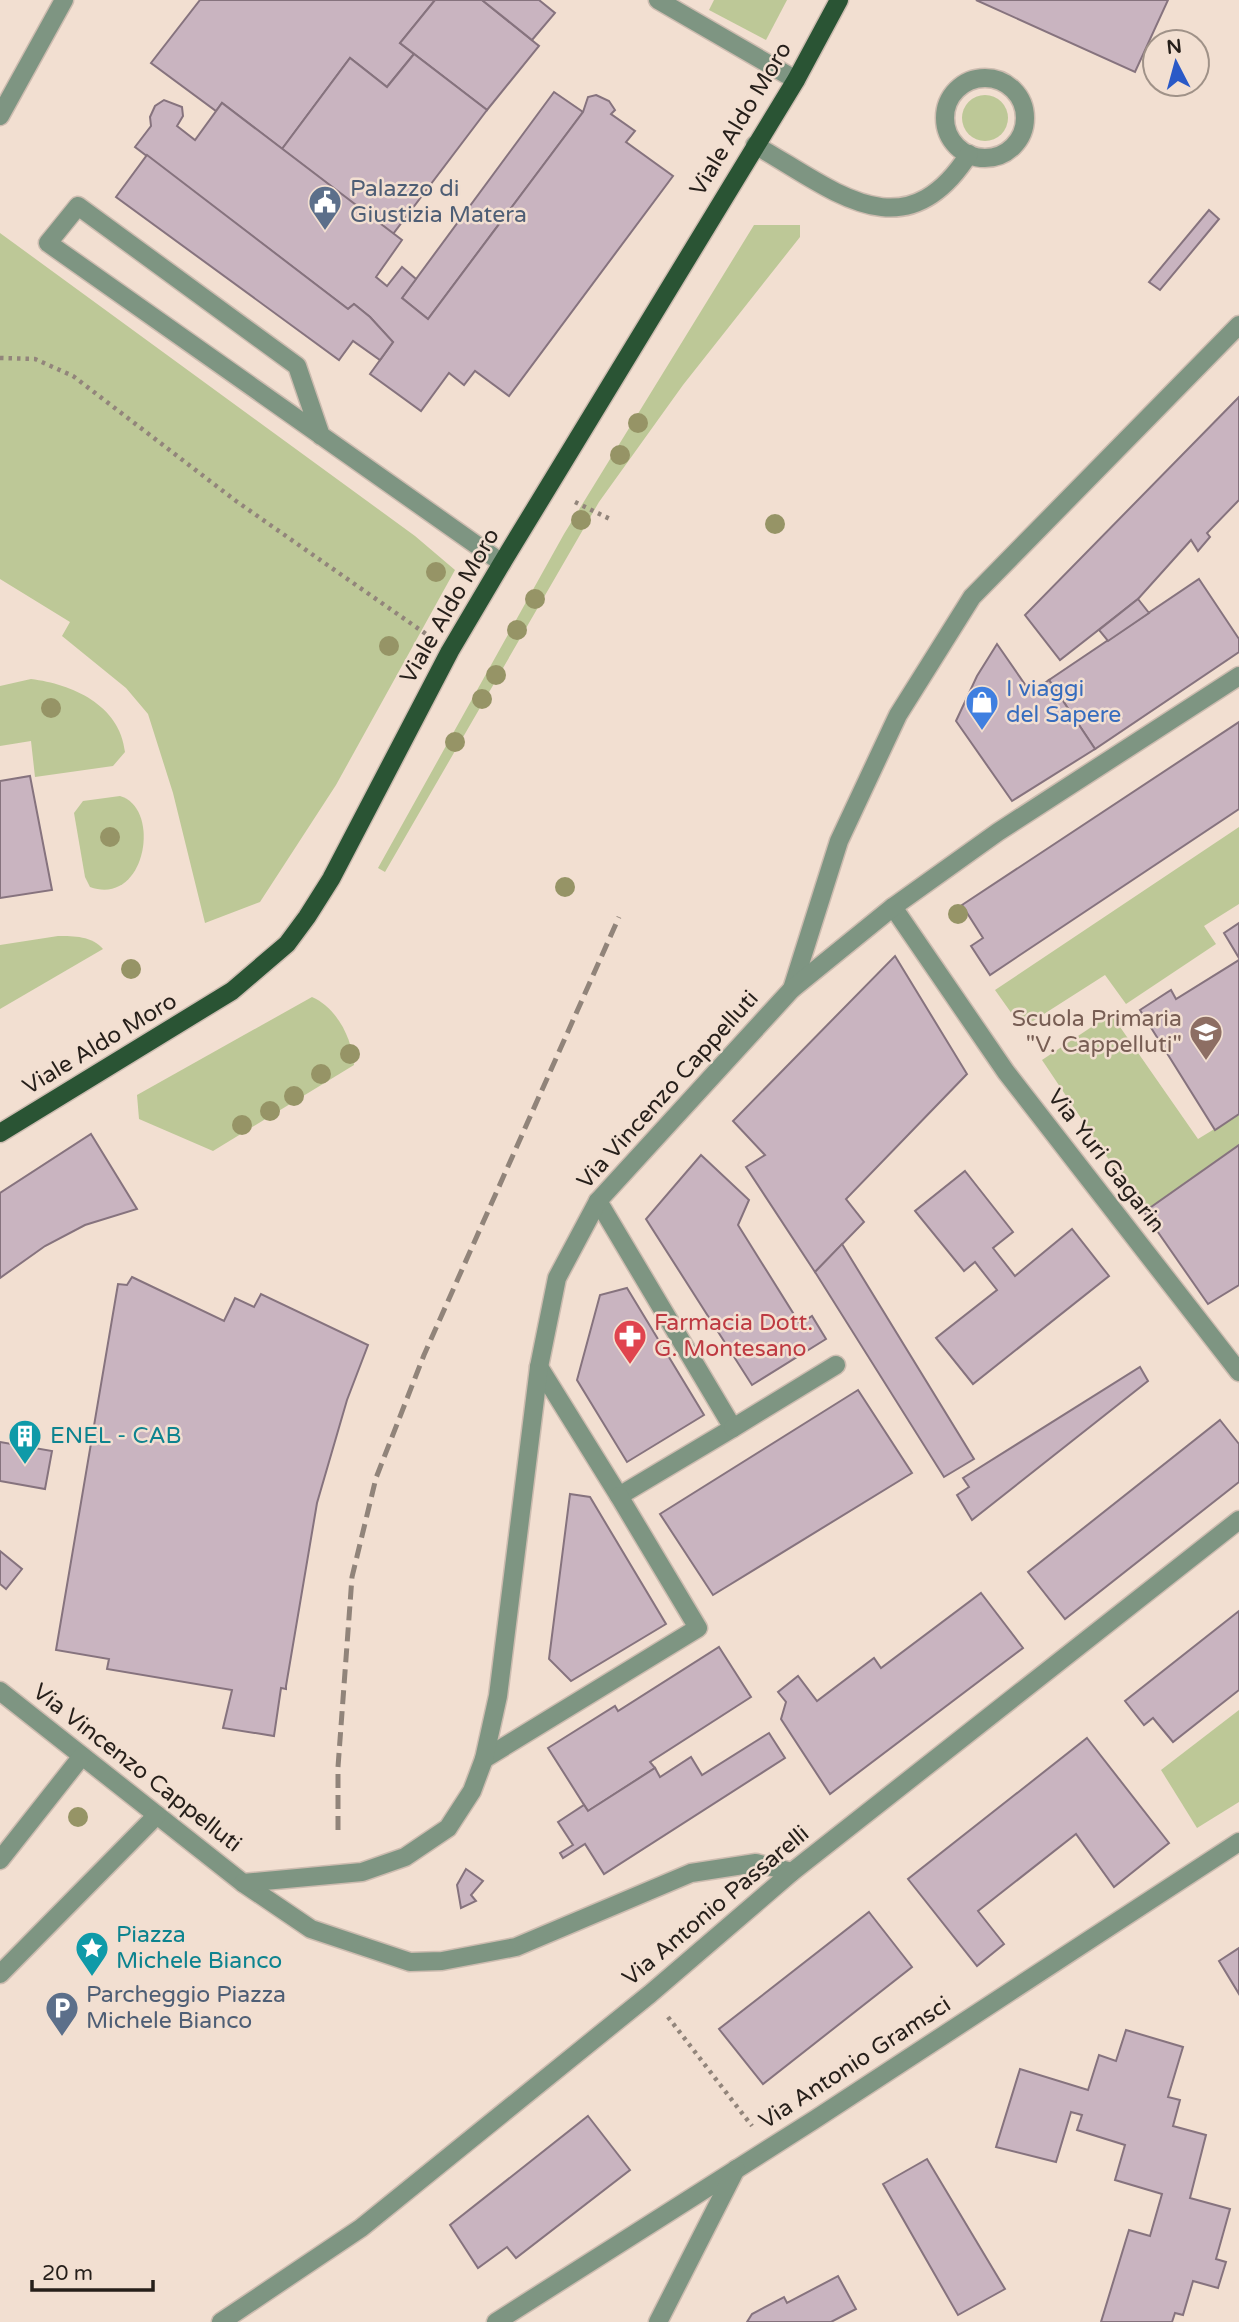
<svg xmlns="http://www.w3.org/2000/svg" width="1239" height="2322" viewBox="0 0 1239 2322" font-family="'Varela Round',sans-serif">
<style>
.green{fill:#bdc897}
.building{fill:#c9b4c0;stroke:#86737e;stroke-width:2}
.lines{fill:none;stroke-linecap:round;stroke-linejoin:round}
.minor-casing{stroke:#cdbcb0;stroke-width:21}
.major-casing{stroke:#cdbcb0;stroke-width:21}
.path{stroke:#92857b;stroke-width:4.5;stroke-dasharray:3.5 5;stroke-linecap:butt}
.minor{stroke:#7e9582;stroke-width:18}
.major{stroke:#2a5434;stroke-width:18}
.rail{stroke:#91847a;stroke-width:5;stroke-dasharray:14 7;stroke-linecap:butt}
.tree{fill:#969466}
.labels{text-anchor:middle;dominant-baseline:central;stroke-width:5;stroke-linejoin:round;paint-order:stroke}
.street-label{font-size:23px;fill:#261f1a;stroke:#f2dfd1}
.service-label{font-size:23px;fill:#4e5e75;stroke:#f2dfd1;text-anchor:start}
.shop-label{font-size:23px;fill:#366cbe;stroke:#f2dfd1;text-anchor:start}
.education-label{font-size:23px;fill:#785e54;stroke:#f2dfd1;text-anchor:end}
.health-label{font-size:23px;fill:#be3a42;stroke:#f2dfd1;text-anchor:start}
.culture-label{font-size:23px;fill:#0d838f;stroke:#f2dfd1;text-anchor:start}
</style>
<rect width="100%" height="100%" fill="#f2dfd1"/>
<g class="green">
<path d="M714,0H787L766,40L709,10Z"/>
<circle cx="985" cy="118" r="23"/>
<path d="M754,225H800V237L683,385L599,502L385,872L378,868L564,534Z"/>
<path d="M0,233L415,536L455,570L336,785L260,902L205,923L173,793L148,714L126,688L62,636L70,622L0,579Z"/>
<path d="M31,679C72,684 120,705 125,752L113,766L35,777L31,741L0,746V686Z"/>
<path d="M120,796C162,808 146,907 90,887L85,877L74,813L83,801Z"/>
<path d="M1239,827V904L1204,926L1216,944L1126,1004L1105,975L1022,1028L995,990Z"/>
<path d="M58,936C74,936 92,936 103,949L0,1009V945Z"/>
<path d="M312,997C337,1008 352,1038 354,1065L213,1151L139,1119L137,1095Z"/>
<path d="M1111,1014L1198,1139L1239,1114V1145L1144,1212L1042,1060Z"/>
<path d="M1239,1710V1802L1197,1828L1161,1770Z"/>
</g>
<g class="building">
<path d="M200,0H435L400,43L414,54L387,87L350,58L282,149L222,103L216,111L151,63Z"/>
<path d="M435,0H482L539,46L487,110L400,43Z"/>
<path d="M482,0H539L555,13L532,40Z"/>
<path d="M976,0H1168L1135,72Z"/>
<path d="M414,54L487,110L393,234L282,149L350,58L387,87Z"/>
<path d="M554,92L583,112L428,319L402,298Z"/>
<path d="M596,95L609,101L615,110L611,114L635,131L626,142L673,176L509,396L475,371L464,385L449,373L421,411L370,374L393,342L370,317L354,304L348,309L135,147L151,126L150,117L155,106L164,100L182,107L183,116L177,126L195,140L222,103L402,240L376,277L387,286L402,267L416,279L402,298L428,319L583,112L588,97Z"/>
<path d="M147,155L348,309L354,304L370,317L393,342L380,360L353,341L339,360L116,197Z"/>
<path d="M1209,210L1219,219L1160,290L1149,282Z"/>
<path d="M1239,397V500L1207,533L1210,537L1198,551L1191,540L1138,599L1060,660L1025,615Z"/>
<path d="M1199,579L1239,639V652L1095,749L1049,680Z"/>
<path d="M1138,599L1149,613L1108,641L1099,630Z"/>
<path d="M997,644L1031,693L1049,680L1095,749L1012,801L956,721L977,676Z"/>
<path d="M1239,722V809L990,975L971,946L983,938L962,905Z"/>
<path d="M30,776L52,890L0,898V781Z"/>
<path d="M1239,923V958L1224,933Z"/>
<path d="M895,956L967,1074L846,1199L864,1222L815,1272L746,1167L765,1155L733,1121Z"/>
<path d="M1239,960V1114L1215,1130L1140,1010L1171,990L1176,999Z"/>
<path d="M91,1134L137,1209L85,1225L45,1246L0,1278V1193Z"/>
<path d="M1239,1145V1285L1208,1304L1144,1212Z"/>
<path d="M701,1155L749,1200L738,1225L800,1324L812,1316L826,1339L752,1385L646,1219Z"/>
<path d="M965,1171L1013,1232L993,1248L1015,1276L1072,1229L1109,1276L973,1384L936,1338L997,1290L975,1262L964,1271L915,1211Z"/>
<path d="M842,1244L974,1459L944,1477L815,1272Z"/>
<path d="M132,1277L224,1321L235,1298L254,1307L261,1294L368,1345L347,1400L317,1503L286,1686V1689L281,1688L274,1736L223,1728L232,1690L107,1669L109,1659L56,1650L118,1284L127,1285Z"/>
<path d="M627,1288L704,1415L627,1462L577,1380L600,1295Z"/>
<path d="M1140,1367L1148,1381L972,1520L957,1495L969,1487L963,1478Z"/>
<path d="M858,1390L912,1473L713,1595L660,1514Z"/>
<path d="M1220,1420L1239,1444V1482L1065,1619L1028,1572Z"/>
<path d="M0,1442L52,1451L45,1489L0,1481Z"/>
<path d="M570,1494L590,1497L666,1624L571,1681L549,1659Z"/>
<path d="M0,1551L22,1569L6,1589L0,1584Z"/>
<path d="M981,1593L1023,1648L830,1794L781,1719L786,1702L778,1692L798,1676L817,1701L874,1658L881,1668Z"/>
<path d="M1239,1611V1690L1173,1742L1153,1718L1144,1725L1125,1701Z"/>
<path d="M719,1647L751,1697L650,1762L655,1768L588,1811L548,1748L615,1706L618,1711Z"/>
<path d="M769,1733L785,1758L604,1874L585,1844L563,1858L560,1853L573,1845L558,1822L584,1805L588,1811L655,1768L660,1777L691,1757L702,1775Z"/>
<path d="M1087,1738L1169,1843L1114,1887L1076,1834L978,1911L1004,1944L977,1966L908,1879Z"/>
<path d="M466,1869L483,1881L471,1895L476,1901L461,1908L457,1885Z"/>
<path d="M869,1912L912,1967L763,2084L719,2029Z"/>
<path d="M1239,1948V1994L1219,1961Z"/>
<path d="M1126,2030L1183,2047L1168,2097L1180,2100L1173,2126L1206,2135L1190,2198L1230,2209L1216,2259L1226,2262L1218,2288L1193,2281L1183,2315L1175,2313L1172,2322H1101L1129,2230L1150,2236L1162,2194L1115,2180L1125,2145L1077,2130L1082,2115L1071,2112L1056,2162L996,2147L1020,2069L1088,2090L1099,2055L1116,2061Z"/>
<path d="M588,2116L630,2170L516,2258L507,2247L478,2268L450,2225Z"/>
<path d="M927,2159L1005,2289L958,2315L883,2184Z"/>
<path d="M838,2276L856,2309L831,2322H747L752,2314L784,2297L787,2303Z"/>
</g>
<g class="lines">
<defs>
<g id="minor">
<path d="M658,0L796,80"/>
<circle cx="985" cy="118" r="40"/>
<path d="M0,116L64,0"/>
<path d="M755,145C833,189 904,256 969,154"/>
<path d="M321,436L297,366L78,206L48,243L502,563"/>
<path d="M893,907L1006,1072L1239,1372"/>
<path d="M792,989L839,841L898,715L972,597L1239,325"/>
<path d="M539,1367L619,1496L733,1428L598,1201"/>
<path d="M733,1428L836,1365"/>
<path d="M0,1691L243,1883L311,1929L410,1962L442,1961L516,1947L691,1873L756,1863L792,1872"/>
<path d="M484,1759L698,1628L619,1496"/>
<path d="M0,1860L82,1756"/>
<path d="M243,1883L362,1872L405,1857L448,1828L472,1791L484,1759L498,1696L539,1367L557,1278L598,1201L792,989L893,907L998,832L1239,676"/>
<path d="M0,1974L157,1815"/>
<path d="M221,2322L361,2228L650,1994L792,1872L1239,1520"/>
<path d="M496,2322L814,2120L1239,1842"/>
<path d="M658,2322L736,2169"/>
</g>
<path id="major" d="M0,1133L232,991L287,944L307,917L331,879L450,651L502,563L796,80L839,0"/>
</defs>
<use href="#minor" class="minor-casing"/>
<use href="#major" class="major-casing"/>
<g class="path">
<path d="M0,358L35,359L73,376L236,501L426,634"/>
<path d="M575,502L610,519"/>
<path d="M668,2017L752,2126"/>
</g>
<use href="#minor" class="minor"/>
<use href="#major" class="major"/>
<path class="rail" d="M338,1830V1767L352,1577L376,1478L424,1355L619,917"/>
</g>
<g class="tree">
<circle cx="638" cy="423" r="10"/>
<circle cx="620" cy="455" r="10"/>
<circle cx="581" cy="520" r="10"/>
<circle cx="775" cy="524" r="10"/>
<circle cx="436" cy="572" r="10"/>
<circle cx="535" cy="599" r="10"/>
<circle cx="517" cy="630" r="10"/>
<circle cx="389" cy="646" r="10"/>
<circle cx="496" cy="675" r="10"/>
<circle cx="482" cy="699" r="10"/>
<circle cx="51" cy="708" r="10"/>
<circle cx="455" cy="742" r="10"/>
<circle cx="110" cy="837" r="10"/>
<circle cx="565" cy="887" r="10"/>
<circle cx="958" cy="914" r="10"/>
<circle cx="131" cy="969" r="10"/>
<circle cx="350" cy="1054" r="10"/>
<circle cx="321" cy="1074" r="10"/>
<circle cx="294" cy="1096" r="10"/>
<circle cx="270" cy="1111" r="10"/>
<circle cx="242" cy="1125" r="10"/>
<circle cx="78" cy="1817" r="10"/>
</g>
<defs>
<symbol id="civic-pin" viewBox="-11 -11 22 30"><path d="M0 17L-7.5 6A9.5 9.5 0 1 1 7.5 6Z" fill="#5c6f8a" stroke="#f2dfd1"/><path d="M-.6-6.5H3V-4.5H.6V-3L4-1V1h2V6H-6V1h2V-1L-.6-3ZM-1.2 2.5V6h2.4V2.5Z" fill="#fff"/></symbol>
<symbol id="shop-pin" viewBox="-11 -11 22 30"><path d="M0 17L-7.5 6A9.5 9.5 0 1 1 7.5 6Z" fill="#3f7fe0" stroke="#f2dfd1"/><path d="M-5-2.5h2.3a2.7 3.5 0 0 1 5.4 0H5L5.5 6h-11ZM-1.5-2.5h3a1.5 2.3 0 0 0-3 0Z" fill="#fff"/></symbol>
<symbol id="school-pin" viewBox="-11 -11 22 30"><path d="M0 17L-7.5 6A9.5 9.5 0 1 1 7.5 6Z" fill="#8d6e63" stroke="#f2dfd1"/><path d="M0-5L7-2L0 1L-7-2ZM-4 1L0 2.5L4 1V4Q0 6-4 4Z" fill="#fff"/></symbol>
<symbol id="pharmacy-pin" viewBox="-11 -11 22 30"><path d="M0 17L-7.5 6A9.5 9.5 0 1 1 7.5 6Z" fill="#e0444e" stroke="#f2dfd1"/><path d="M-2-6h4v4h4v4h-4v4h-4v-4h-4v-4h4Z" fill="#fff"/></symbol>
<symbol id="building-pin" viewBox="-11 -11 22 30"><path d="M0 17L-7.5 6A9.5 9.5 0 1 1 7.5 6Z" fill="#0f9aa8" stroke="#f2dfd1"/><path d="M-4-6H4V6H1V3H-1V6H-4ZM-2.5-4.3h1.7v1.8h-1.7ZM.8-4.3h1.7v1.8H.8ZM-2.5-1h1.7V.8h-1.7ZM.8-1h1.7V.8H.8Z" fill="#fff"/></symbol>
<symbol id="sight-pin" viewBox="-11 -11 22 30"><path d="M0 17L-7.5 6A9.5 9.5 0 1 1 7.5 6Z" fill="#0f9aa8" stroke="#f2dfd1"/><path d="M0-6L1.8-2.2L6-1.7L2.9 1.2L3.7 5.4L0 3.3L-3.7 5.4L-2.9 1.2L-6-1.7L-1.8-2.2Z" fill="#fff"/></symbol>
<symbol id="parking-pin" viewBox="-11 -11 22 30"><path d="M0 17L-7.5 6A9.5 9.5 0 1 1 7.5 6Z" fill="#5c6f8a" stroke="#f2dfd1"/><path d="M-3.5-5.5H1a3.5 3.5 0 0 1 0 7H-1V5.5H-3.5ZM-1-3.4V-.6H.8a1.4 1.4 0 0 0 0-2.8Z" fill="#fff"/></symbol>
</defs>
<g fill-rule="evenodd">
<use href="#civic-pin" x="306" y="183" width="38" height="52"/>
<use href="#shop-pin" x="963" y="683" width="38" height="52"/>
<use href="#school-pin" x="1187" y="1013" width="38" height="52"/>
<use href="#pharmacy-pin" x="611" y="1317" width="38" height="52"/>
<use href="#building-pin" x="6" y="1417" width="38" height="52"/>
<use href="#sight-pin" x="73" y="1929" width="38" height="52"/>
<use href="#parking-pin" x="43" y="1989" width="38" height="52"/>
</g>
<g class="labels">
<g class="street-label">
<text transform="translate(741 119) rotate(-59)">Viale Aldo Moro</text>
<text transform="translate(450 606) rotate(-60)">Viale Aldo Moro</text>
<text transform="translate(100 1044) rotate(-31)">Viale Aldo Moro</text>
<text transform="translate(668 1090) rotate(-48)">Via Vincenzo Cappelluti</text>
<text transform="translate(1106 1161) rotate(52)">Via Yuri Gagarin</text>
<text transform="translate(137 1768) rotate(38)">Via Vincenzo Cappelluti</text>
<text transform="translate(716 1906) rotate(-40)">Via Antonio Passarelli</text>
<text transform="translate(855 2063) rotate(-33)">Via Antonio Gramsci</text>
</g>
<g class="service-label">
<text x="350" y="189">Palazzo di<tspan x="350" dy="26">Giustizia Matera</tspan></text>
<text x="86" y="1995">Parcheggio Piazza<tspan x="86" dy="26">Michele Bianco</tspan></text>
</g>
<g class="shop-label">
<text x="1006" y="689">I viaggi<tspan x="1006" dy="26">del Sapere</tspan></text>
</g>
<g class="education-label">
<text x="1182" y="1019">Scuola Primaria<tspan x="1182" dy="26">"V. Cappelluti"</tspan></text>
</g>
<g class="health-label">
<text x="654" y="1323">Farmacia Dott.<tspan x="654" dy="26">G. Montesano</tspan></text>
</g>
<g class="culture-label">
<text x="50" y="1436">ENEL - CAB</text>
<text x="116" y="1935">Piazza<tspan x="116" dy="26">Michele Bianco</tspan></text>
</g>
</g>
<g transform="translate(1176 63) rotate(354)"><circle r="33" fill="#f2dfd1" stroke="#a09288" stroke-width="2"/>
<path d="M0-5L12 26L0 18L-12 26Z" fill="#2a59c7"/>
<text y="-10" font-size="19" font-weight="bold" text-anchor="middle" fill="#261f1a">N</text>
</g>
<path d="M32 2280v10h121v-10" fill="none" stroke="#261f1a" stroke-width="3.5"/>
<text x="42" y="2280" font-size="21" fill="#261f1a" stroke="#f2dfd1" stroke-width="5" paint-order="stroke">20 m</text>
</svg>
